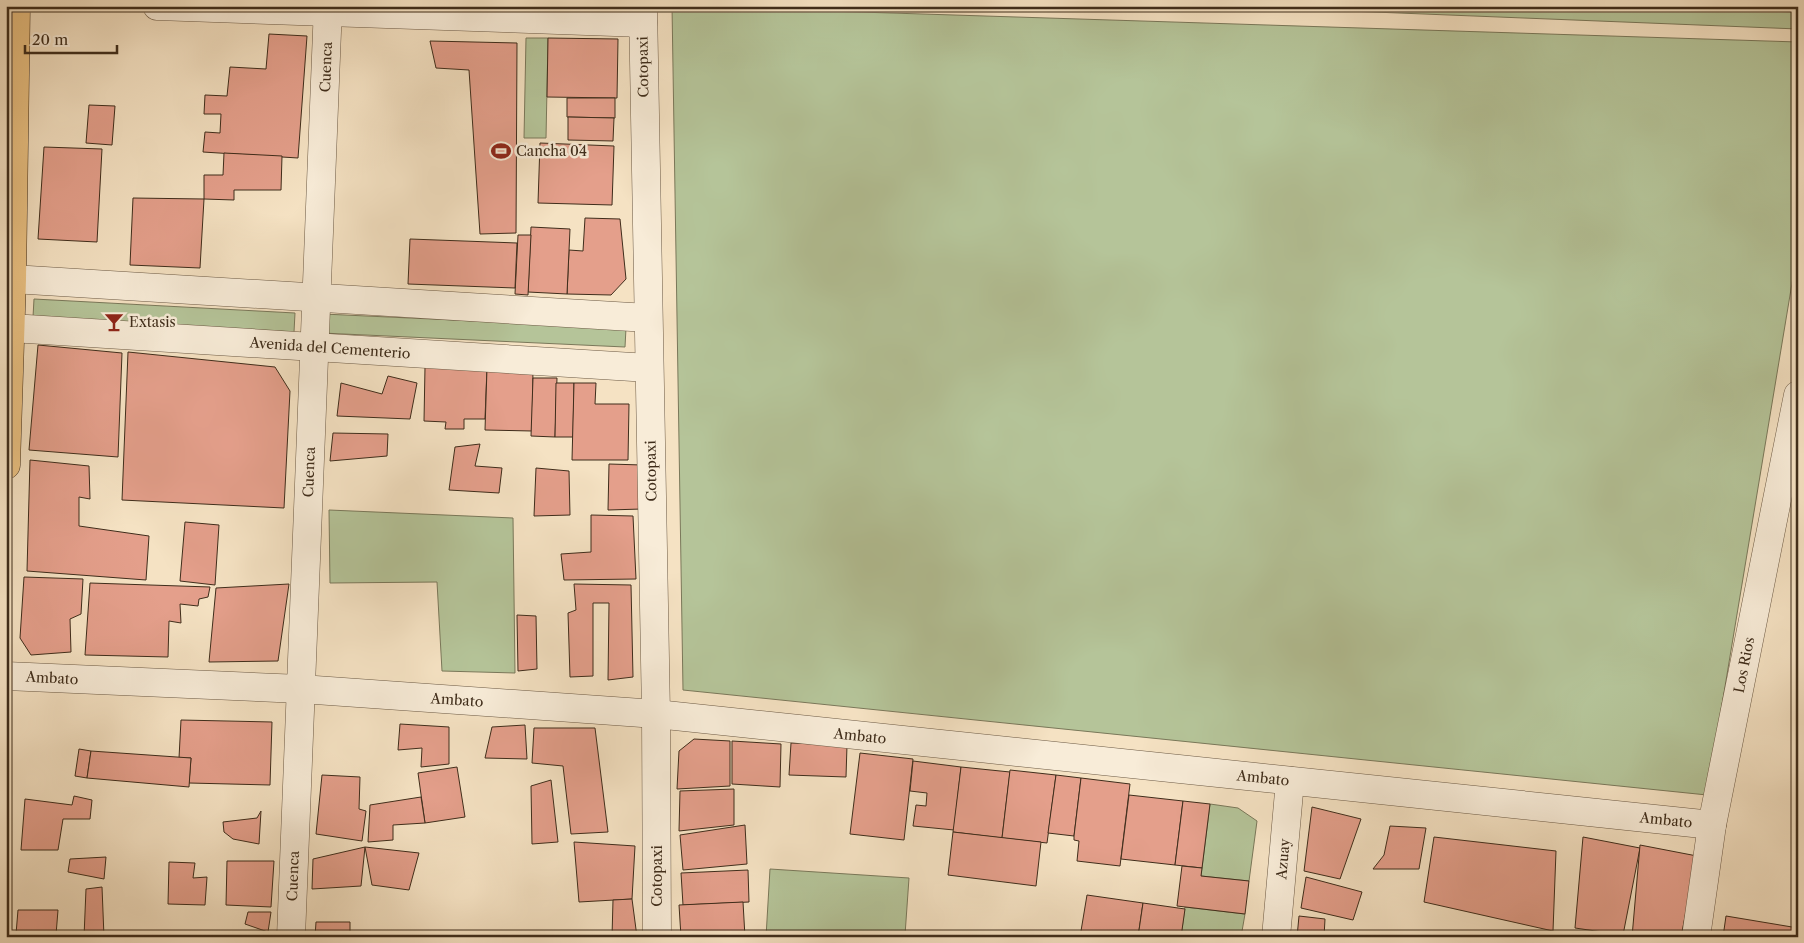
<svg xmlns="http://www.w3.org/2000/svg" width="1804" height="943" viewBox="0 0 1804 943" font-family="'Libre Caslon Text',serif">
<style>
.green{fill:#b5c499;stroke:#7a785a}
.building{fill:#e49f8b;stroke:#3f2d1b}
.lines{fill:none;stroke-linecap:round;stroke-linejoin:round}
.minor-casing{stroke:#6c5a45;stroke-width:29}
.major-casing{stroke:#3f2d1b;stroke-width:29}
.minor{stroke:#f8ecd8;stroke-width:28}
.major{stroke:#eac182;stroke-width:28}
.labels{text-anchor:middle;dominant-baseline:central;stroke-width:5;stroke-linejoin:round;paint-order:stroke}
.street-label{font-size:14px;fill:#3f2d1b;stroke:#f8ecd8}
.poi-label{font-size:14px;fill:#3f2d1b;stroke:#f8ecd8;text-anchor:start}
</style>
<rect width="100%" height="100%" fill="#f5e2c3"/>
<filter id="stains"><feTurbulence type="fractalNoise" baseFrequency=".004" numOctaves="4"/><feColorMatrix values="0 0 0 0 .2 0 0 0 0 .09 0 0 0 0 .02 0 0 0 .5 -.17"/></filter>
<radialGradient id="worn" r=".72"><stop offset=".6" stop-color="#630" stop-opacity="0"/><stop offset="1" stop-color="#630" stop-opacity=".3"/></radialGradient>
<g class="green">
<path d="M672,6L1798,42V247L1707,795L683,690Z"/>
<path d="M1098,6H1201V10Z"/>
<path d="M1224,6H1798V29Z"/>
<path d="M526,38H548L546,138H524Z"/>
<path d="M34,299L295,313L294,332L33,317Z"/>
<path d="M323,314L626,328L625,347L322,333Z"/>
<path d="M329,510L513,518L515,673L442,671L437,582L330,583Z"/>
<path d="M1210,804L1238,808L1257,821L1249,881L1201,876Z"/>
<path d="M770,869L909,878L905,935L883,933L882,937H766Z"/>
<path d="M1185,907L1245,914L1241,937H1181Z"/>
</g>
<g class="building">
<path d="M1595,6H1798V12Z"/>
<path d="M269,34L307,36L298,158L203,152L205,132L220,133L221,114H204L205,95L227,96L230,67L266,69Z"/>
<path d="M548,38L618,39L617,98L547,97Z"/>
<path d="M430,41L517,43L516,233L480,234L469,70L436,68Z"/>
<path d="M567,98H615V118L567,117Z"/>
<path d="M89,105L115,106L112,145L86,143Z"/>
<path d="M568,117L614,118L613,141L568,140Z"/>
<path d="M540,143L614,146L612,205L538,203Z"/>
<path d="M44,147L102,149L97,242L38,239Z"/>
<path d="M224,153L282,156L281,190H234V200L204,199V175H223Z"/>
<path d="M133,198L204,199L200,268L130,265Z"/>
<path d="M585,218L620,219L626,279L611,295L567,294L569,250L583,251Z"/>
<path d="M531,227L570,229L567,294L528,292Z"/>
<path d="M518,235H531L528,295L515,294Z"/>
<path d="M410,239L517,243L515,288L408,284Z"/>
<path d="M38,345L122,353L118,457L29,450Z"/>
<path d="M128,352L275,367L290,391L284,508L122,500Z"/>
<path d="M425,367L487,368L485,419H464V429H445L446,422L424,421Z"/>
<path d="M487,368L533,369L532,431L485,430Z"/>
<path d="M388,376L417,383L410,419L337,416L341,383L382,394Z"/>
<path d="M533,378H557L555,437L531,436Z"/>
<path d="M556,383H574L573,437H555Z"/>
<path d="M574,383H596L595,404H629L628,460H572Z"/>
<path d="M333,433L388,434L387,456L330,461Z"/>
<path d="M480,444L475,466L502,468L499,493L449,490L455,447Z"/>
<path d="M30,460L89,466L90,499L79,497V526L149,536L146,580L27,571Z"/>
<path d="M609,464L642,465V509L608,510Z"/>
<path d="M536,468L569,471L570,515L534,516Z"/>
<path d="M591,515L633,516L636,579L564,580L561,554L591,552Z"/>
<path d="M185,522L219,525L215,585L180,581Z"/>
<path d="M24,577L83,579L81,614L70,619L71,652L31,655L20,638Z"/>
<path d="M90,583L210,587L208,597L199,599L198,606L180,604L181,623L169,621L168,657L85,655Z"/>
<path d="M289,584L278,661L209,662L216,588Z"/>
<path d="M574,584L631,585L633,677L608,680L609,603H593V676L570,677L568,613L576,610Z"/>
<path d="M517,615L536,616L537,669L518,671Z"/>
<path d="M181,720L272,722L270,785L189,783L191,758H179Z"/>
<path d="M400,724L449,727V764L421,767L422,748L398,750Z"/>
<path d="M525,725L527,759L485,758L492,727Z"/>
<path d="M534,728H595L608,832L571,834L563,766L532,763Z"/>
<path d="M694,739L730,741V786L677,789L679,751Z"/>
<path d="M732,741L781,744L780,787L732,784Z"/>
<path d="M791,743L847,745L846,777L789,775Z"/>
<path d="M79,749L91,751L87,778L75,776Z"/>
<path d="M91,751L191,758L189,787L87,778Z"/>
<path d="M860,753L913,759L904,840L850,834Z"/>
<path d="M913,761L961,767L954,830L913,826L916,805L926,806L927,793L910,791Z"/>
<path d="M457,767L465,817L425,823L418,773Z"/>
<path d="M961,767L1010,772L1002,838L953,832Z"/>
<path d="M1010,770L1056,775L1047,843L1002,838Z"/>
<path d="M322,775L360,777L359,809L366,811L362,841L316,834Z"/>
<path d="M1056,775L1081,778L1074,836L1048,833Z"/>
<path d="M1081,778L1130,784L1120,866L1077,861L1079,841L1074,840V836Z"/>
<path d="M551,780L558,842L532,844L531,786Z"/>
<path d="M734,789V825L679,831L680,791Z"/>
<path d="M1129,795L1183,801L1175,865L1121,859Z"/>
<path d="M74,796L92,800L90,819H63L58,850H21L25,799L72,805Z"/>
<path d="M421,797L425,823L393,825V840L368,842L370,805Z"/>
<path d="M1183,801L1210,804L1202,868L1175,865Z"/>
<path d="M1312,807L1361,819L1340,879L1304,871Z"/>
<path d="M261,811L259,844L233,839L224,832L223,822L257,818Z"/>
<path d="M745,825L747,864L683,870L680,835Z"/>
<path d="M1390,826L1426,828L1419,869H1373L1384,855Z"/>
<path d="M953,832L1041,842L1036,886L948,875Z"/>
<path d="M1434,837L1556,851L1553,931L1424,902Z"/>
<path d="M1583,837L1640,848L1623,935L1575,928Z"/>
<path d="M574,842L635,846L632,899L579,902Z"/>
<path d="M1640,845L1697,856L1681,937H1632Z"/>
<path d="M365,847L361,886L312,889L313,859Z"/>
<path d="M365,847L419,853L409,890L372,885Z"/>
<path d="M106,857L104,879L68,872L70,859Z"/>
<path d="M227,861H274L271,907L226,905Z"/>
<path d="M169,862L195,863L193,878L207,877L205,905L168,904Z"/>
<path d="M1182,866L1202,868L1201,876L1249,881L1245,914L1177,906Z"/>
<path d="M748,870L749,902L683,905L681,873Z"/>
<path d="M1306,877L1362,892L1353,920L1301,908Z"/>
<path d="M102,887L104,937H84L86,889Z"/>
<path d="M1087,895L1143,903L1138,937H1080Z"/>
<path d="M632,899L637,937H612L613,900Z"/>
<path d="M743,902L745,937H681L679,905Z"/>
<path d="M1143,903L1185,909L1181,937H1138Z"/>
<path d="M18,910H58L56,935L16,934Z"/>
<path d="M248,912H271L268,932L245,924Z"/>
<path d="M1299,916L1325,919L1324,937H1297Z"/>
<path d="M1726,916L1798,928V937H1723Z"/>
<path d="M316,922H350V937H315Z"/>
<path d="M265,931L264,937H212L213,934Z"/>
<path d="M1429,932L1459,937H1429Z"/>
</g>
<g class="lines">
<defs>
<g id="minor">
<path d="M157,6L643,23"/>
<path d="M643,6L656,714L657,937"/>
<path d="M12,279L648,318"/>
<path d="M11,328L649,368"/>
<path d="M6,676L301,689L656,714L1712,825"/>
<path d="M291,937L328,6"/>
<path d="M1276,937L1290,781"/>
<path d="M1696,937L1712,825L1798,395"/>
</g>
<path id="major" d="M6,465L12,279L16,6"/>
</defs>
<use href="#minor" class="minor-casing"/>
<use href="#major" class="major-casing"/>
<use href="#minor" class="minor"/>
<use href="#major" class="major"/>
</g>
<defs>
<symbol id="stadium-bare" viewBox="-9 -9 18 18"><path d="M0-5a6.5 5 0 1 0 0 10a6.5 5 0 1 0 0-10ZM-3.5-1.8h7v3.6h-7Z" fill="#8f2418" stroke="#f8ecd8" stroke-width="2.5" paint-order="stroke"/></symbol>
<symbol id="bar-bare" viewBox="-9 -9 18 18"><path d="M-6-5H6L.8 .8V4.5H3.5V6h-7V4.5H-.8V.8Z" fill="#8f2418" stroke="#f8ecd8" stroke-width="2.5" paint-order="stroke"/></symbol>
</defs>
<g fill-rule="evenodd">
<use href="#stadium-bare" x="487" y="137" width="28" height="28"/>
<use href="#bar-bare" x="100" y="308" width="28" height="28"/>
</g>
<g class="labels">
<g class="street-label">
<text transform="translate(326 67) rotate(-88)">Cuenca</text>
<text transform="translate(643 67) rotate(-91)">Cotopaxi</text>
<text transform="translate(330 348) rotate(4)">Avenida del Cementerio</text>
<text transform="translate(651 471) rotate(-91)">Cotopaxi</text>
<text transform="translate(309 472) rotate(-88)">Cuenca</text>
<text transform="translate(1744 665) rotate(-79)">Los Rios</text>
<text transform="translate(52 678) rotate(3)">Ambato</text>
<text transform="translate(457 700) rotate(4)">Ambato</text>
<text transform="translate(860 736) rotate(6)">Ambato</text>
<text transform="translate(1263 778) rotate(6)">Ambato</text>
<text transform="translate(1666 820) rotate(6)">Ambato</text>
<text transform="translate(1283 859) rotate(-85)">Azuay</text>
<text transform="translate(293 876) rotate(-88)">Cuenca</text>
<text transform="translate(657 876) rotate(-90)">Cotopaxi</text>
</g>
<g class="poi-label">
<text x="516" y="151">Cancha 04</text>
<text x="129" y="322">Extasis</text>
</g>
</g>
<rect width="1804" height="943" fill="none" stroke="#f5e2c3" stroke-width="25"/>
<rect x="8" y="8" width="1789" height="928" fill="none" stroke="#3f2d1b" stroke-width="2.5"/>
<rect x="12" y="12" width="1779" height="918" fill="none" stroke="#3f2d1b"/>
<path d="M25 45v8h92v-8" fill="none" stroke="#3f2d1b" stroke-width="2.5"/>
<text x="32" y="45" font-size="15" fill="#3f2d1b" stroke="#f8ecd8" stroke-width="4" paint-order="stroke">20 m</text>
<rect width="100%" height="100%" filter="url(#stains)"/>
<rect width="100%" height="100%" fill="url(#worn)"/>
</svg>
